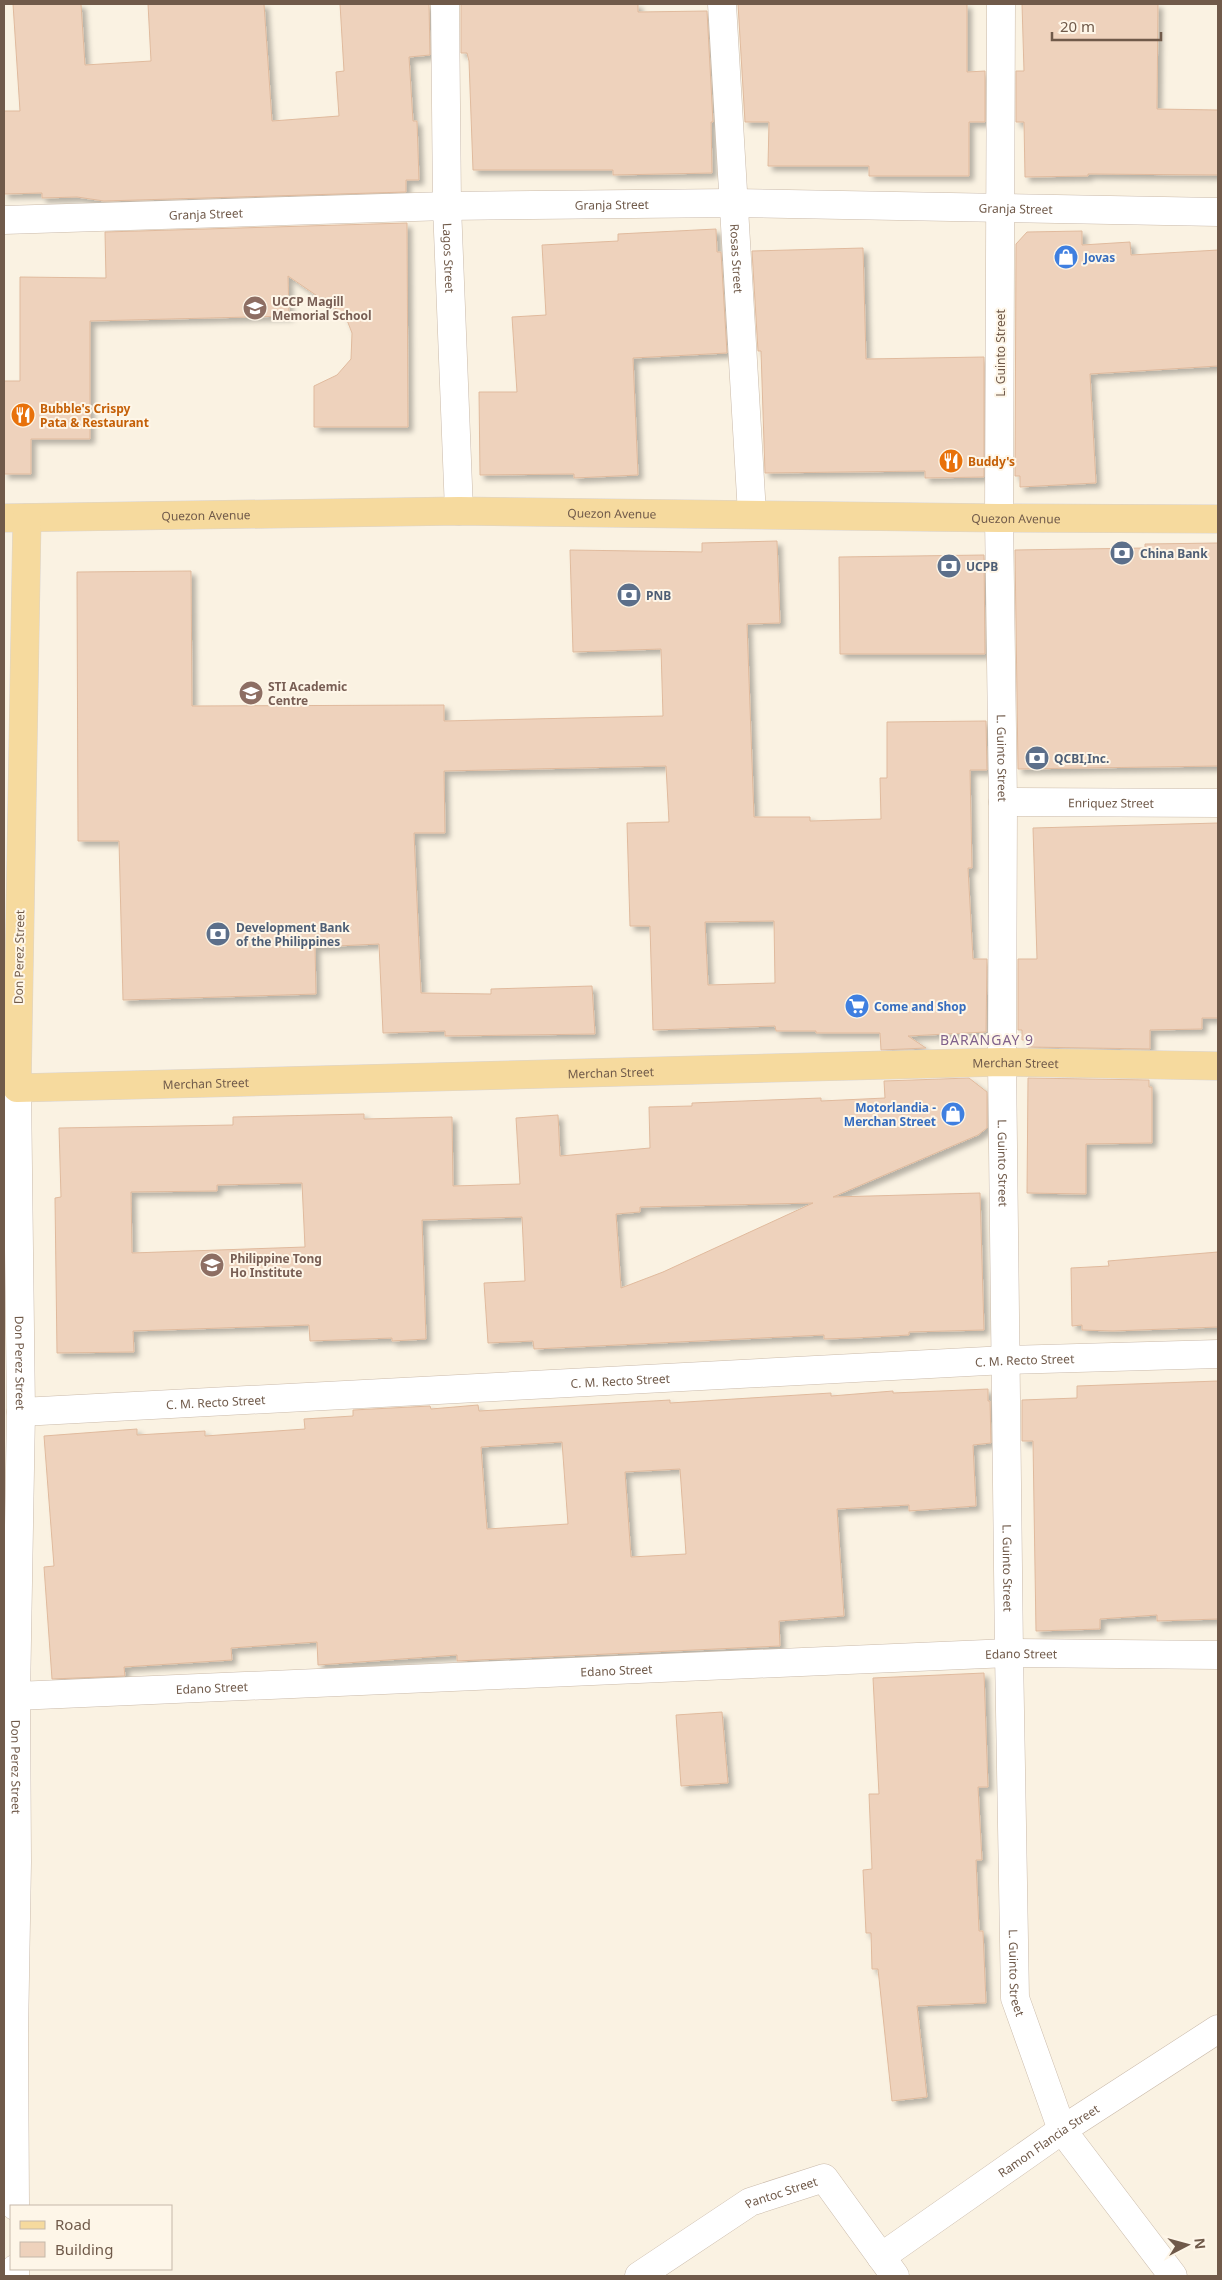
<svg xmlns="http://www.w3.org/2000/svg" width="1222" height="2280" viewBox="0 0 1222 2280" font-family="'Noto Sans',sans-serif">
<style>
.building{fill:#eed2bc;stroke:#e0ba9d;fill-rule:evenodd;filter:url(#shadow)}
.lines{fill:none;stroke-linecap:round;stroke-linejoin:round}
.minor-casing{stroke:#cabaaa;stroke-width:29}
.major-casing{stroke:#dad4d0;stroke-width:29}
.minor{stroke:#fff;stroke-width:28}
.major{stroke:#f6da9e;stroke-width:28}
.labels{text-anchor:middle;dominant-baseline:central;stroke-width:4;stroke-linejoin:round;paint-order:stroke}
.street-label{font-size:12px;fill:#705a4a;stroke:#fef6e8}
.shop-label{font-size:12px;font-weight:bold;fill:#366cbe;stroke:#fef6e8;text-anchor:start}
.education-label{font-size:12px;font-weight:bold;fill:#785e54;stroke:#fef6e8;text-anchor:start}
.food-label{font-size:12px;font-weight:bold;fill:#c56008;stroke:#fef6e8;text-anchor:start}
.service-label{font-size:12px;font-weight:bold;fill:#4e5e75;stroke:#fef6e8;text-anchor:start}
.neighbourhood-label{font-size:14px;letter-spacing:1px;fill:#81628c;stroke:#fef6e8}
</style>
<defs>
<filter id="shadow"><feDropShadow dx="4.5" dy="4.5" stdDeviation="2.5" flood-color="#0004"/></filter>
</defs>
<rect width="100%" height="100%" fill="#faf2e2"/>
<g class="building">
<path d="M13,4H81L85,65L151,61L148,4H264L272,121L339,116L336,72L344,71L340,4H429L430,55L409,57L413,121H417L419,180H406V192L104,201L77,197L42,198V193L4,194V111H20Z"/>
<path d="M461,4H638V12L707,11L713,122H711L712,173L613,175V170H473L469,61L467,53H461Z"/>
<path d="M738,4H967V72L985,71V122H969V176H869V166H768L769,122H745Z"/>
<path d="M1022,4H1158L1157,109L1218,110V175L1088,174V176L1025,177L1024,122H1016V71H1024Z"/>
<path d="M407,223L408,427H314V386L337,375L351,359L352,333L345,315L288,276L289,316L90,321V439H31V474H4V381H20V277L106,278L105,232Z"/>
<path d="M716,229L717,252H721L727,353L633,358L638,475L574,478V474L480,475L479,392H517L512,317L546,315L542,245L618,241V234Z"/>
<path d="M1082,231V245L1130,242L1131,255L1218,250V366L1090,374L1096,483L1020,487V476H1015L1016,244L1027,232Z"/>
<path d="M863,248L866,359L984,357V477L925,478V471L765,473L761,351H758L752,251Z"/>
<path d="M777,541L780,623L747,624L754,817H810V821L881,819L880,778H887V722L986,721L987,770H970L972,868H968L973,959H987L986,1032L908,1036L926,1048L881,1050L880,1033H816V1031H776L775,1026L653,1030L650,926H630L627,823L669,822L666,766L444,771L445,833H414L421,993L491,994V989L592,986L595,1034L445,1036V1031L383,1033L379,944L315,947L316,994L123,1000L119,841H78L77,572L191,571L192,706L444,705V721L663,716L661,649L573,652L570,550L702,552V543ZM774,921L775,983L708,985L705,922Z"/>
<path d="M1218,543V766L1018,769L1015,550L1145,548V544Z"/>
<path d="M984,555L985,654H840L839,557Z"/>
<path d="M1218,823V1018H1202V1029L1150,1030V1049L1028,1047V1040H1022V1030H1018V959H1037L1033,828Z"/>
<path d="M969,1078L987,1092V1128L978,1135L833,1197L980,1193L984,1330L909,1332V1335L854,1338L824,1339V1335L534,1349L533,1341L488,1343L484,1283L525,1281L522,1217L422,1220L426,1339L392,1341V1338L310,1341L309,1325L133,1331L134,1352L57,1353L55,1198L61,1197L59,1128L233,1125V1117L364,1114V1119L452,1117L453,1186L520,1184L516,1118L558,1115L560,1156L650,1148L649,1107L692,1106V1103L821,1098V1101L885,1098L884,1081ZM302,1183L305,1247L132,1253L131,1192L217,1191V1185ZM813,1203L663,1272L621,1288L616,1214L640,1212V1207Z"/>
<path d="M1028,1078L1149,1080V1087H1152V1143L1086,1144V1194L1027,1193Z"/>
<path d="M1218,1252V1327L1113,1331L1082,1330V1325L1072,1326L1071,1268L1109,1266L1108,1261Z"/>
<path d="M1218,1381V1619L1157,1621V1615L1100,1619V1629L1036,1631L1033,1441H1022V1400L1077,1398V1386Z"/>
<path d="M988,1389V1401H990L991,1443L973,1445L976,1506L909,1511V1505L837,1509L844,1616L779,1621L780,1646L457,1661V1655L318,1665L317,1642L231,1648L232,1660L124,1667L125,1676L52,1679L44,1567L54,1566L44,1436L137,1429V1435L205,1431V1436L305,1429L304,1419L353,1416V1410L430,1406L431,1409L478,1405L479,1411L670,1400V1403L831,1393V1396L893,1391V1393ZM562,1442L568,1524L487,1529L481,1447ZM680,1469L686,1554L631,1557L625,1472Z"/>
<path d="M984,1673L988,1787H978L982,1860H976L979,1931H983L986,2003L917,2006L927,2097L892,2101L878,1969H872L871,1933H866L863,1870L872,1869L869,1794H879L873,1678Z"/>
<path d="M722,1712L728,1783L681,1786L676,1715Z"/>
</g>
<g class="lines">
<defs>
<g id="minor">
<path id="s1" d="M445,4L447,206L459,511"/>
<path id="s2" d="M722,4L752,514"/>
<path id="s3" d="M1001,4L999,518L1003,802L1002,1062L1009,1653L1015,1998L1062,2130L1173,2276"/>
<path id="s4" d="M4,220L447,206L733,203L1218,212"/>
<path id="s5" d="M1003,802L1218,803"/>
<path id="s6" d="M4,1088H17L21,1412L16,1696L17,1862L14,2034L15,2206"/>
<path id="s7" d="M21,1412L1006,1360L1218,1354"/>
<path id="s8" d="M16,1696L1009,1653L1218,1655"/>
<path id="s9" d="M881,2257L1062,2130L1218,2029"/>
<path d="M15,2269V2276"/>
<path id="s10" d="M639,2276L750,2202L824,2178L895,2276"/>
</g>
<g id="major">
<path id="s11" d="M4,518L459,511L999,518L1218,519"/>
<path id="s12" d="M27,518L17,1088L1002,1062L1218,1066"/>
</g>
</defs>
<use href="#minor" class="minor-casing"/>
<use href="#major" class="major-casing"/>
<use href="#minor" class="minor"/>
<use href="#major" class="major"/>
</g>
<defs>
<symbol id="shop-disc" viewBox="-11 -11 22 22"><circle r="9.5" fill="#3f7fe0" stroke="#fef6e8"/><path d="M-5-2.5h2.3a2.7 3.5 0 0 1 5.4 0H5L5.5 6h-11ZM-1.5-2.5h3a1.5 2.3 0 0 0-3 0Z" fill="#fff"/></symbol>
<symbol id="school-disc" viewBox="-11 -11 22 22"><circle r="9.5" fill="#8d6e63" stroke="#fef6e8"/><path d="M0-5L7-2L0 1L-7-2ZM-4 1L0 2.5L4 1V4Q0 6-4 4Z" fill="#fff"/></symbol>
<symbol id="restaurant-disc" viewBox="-11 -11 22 22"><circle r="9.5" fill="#e8710a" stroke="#fef6e8"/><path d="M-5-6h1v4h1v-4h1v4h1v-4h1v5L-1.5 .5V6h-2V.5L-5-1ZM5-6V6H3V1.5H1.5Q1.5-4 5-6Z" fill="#fff"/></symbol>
<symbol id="bank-disc" viewBox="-11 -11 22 22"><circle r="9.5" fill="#5c6f8a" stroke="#fef6e8"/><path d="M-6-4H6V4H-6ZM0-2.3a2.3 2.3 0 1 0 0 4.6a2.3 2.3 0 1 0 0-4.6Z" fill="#fff"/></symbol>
<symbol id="university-disc" viewBox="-11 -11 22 22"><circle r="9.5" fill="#8d6e63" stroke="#fef6e8"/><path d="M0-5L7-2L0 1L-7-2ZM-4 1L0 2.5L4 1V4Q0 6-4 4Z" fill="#fff"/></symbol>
<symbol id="supermarket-disc" viewBox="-11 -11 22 22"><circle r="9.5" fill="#3f7fe0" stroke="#fef6e8"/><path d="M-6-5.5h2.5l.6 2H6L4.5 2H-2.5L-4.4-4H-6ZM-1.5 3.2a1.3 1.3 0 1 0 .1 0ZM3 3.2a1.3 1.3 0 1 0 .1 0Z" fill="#fff"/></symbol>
</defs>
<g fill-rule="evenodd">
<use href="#shop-disc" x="1052" y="243" width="28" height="28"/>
<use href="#school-disc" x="241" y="294" width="28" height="28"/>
<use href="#restaurant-disc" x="9" y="401" width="28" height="28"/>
<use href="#restaurant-disc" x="937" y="447" width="28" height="28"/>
<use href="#bank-disc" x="1108" y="539" width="28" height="28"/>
<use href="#bank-disc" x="935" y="552" width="28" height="28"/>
<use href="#bank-disc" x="615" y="581" width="28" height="28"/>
<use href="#university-disc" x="237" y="679" width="28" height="28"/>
<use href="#bank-disc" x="1023" y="744" width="28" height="28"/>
<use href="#bank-disc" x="204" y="920" width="28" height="28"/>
<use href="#supermarket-disc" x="843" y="992" width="28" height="28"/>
<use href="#shop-disc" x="939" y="1100" width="28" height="28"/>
<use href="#school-disc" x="198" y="1251" width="28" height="28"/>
</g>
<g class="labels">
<g class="street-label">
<text stroke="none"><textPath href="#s4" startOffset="608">Granja Street</textPath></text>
<text stroke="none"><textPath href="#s4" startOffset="1012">Granja Street</textPath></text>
<text stroke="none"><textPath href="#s4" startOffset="202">Granja Street</textPath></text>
<text stroke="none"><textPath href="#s1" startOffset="254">Lagos Street</textPath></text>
<text stroke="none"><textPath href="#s2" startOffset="255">Rosas Street</textPath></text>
<text transform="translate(1000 353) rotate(-90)">L. Guinto Street</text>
<text stroke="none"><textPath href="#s11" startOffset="608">Quezon Avenue</textPath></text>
<text stroke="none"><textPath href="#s11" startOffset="202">Quezon Avenue</textPath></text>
<text stroke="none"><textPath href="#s11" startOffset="1012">Quezon Avenue</textPath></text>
<text stroke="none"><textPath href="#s3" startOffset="754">L. Guinto Street</textPath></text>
<text stroke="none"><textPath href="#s5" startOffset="108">Enriquez Street</textPath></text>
<text transform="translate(19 957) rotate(-89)">Don Perez Street</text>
<text stroke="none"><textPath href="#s12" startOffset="1569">Merchan Street</textPath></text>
<text stroke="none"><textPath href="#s12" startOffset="1164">Merchan Street</textPath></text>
<text stroke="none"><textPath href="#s12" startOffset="759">Merchan Street</textPath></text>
<text stroke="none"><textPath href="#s3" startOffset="1159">L. Guinto Street</textPath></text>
<text stroke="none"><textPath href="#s7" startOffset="1005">C. M. Recto Street</textPath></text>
<text stroke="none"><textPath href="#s6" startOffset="288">Don Perez Street</textPath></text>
<text stroke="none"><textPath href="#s7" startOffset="600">C. M. Recto Street</textPath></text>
<text stroke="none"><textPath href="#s7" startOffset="195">C. M. Recto Street</textPath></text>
<text stroke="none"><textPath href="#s3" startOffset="1564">L. Guinto Street</textPath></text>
<text stroke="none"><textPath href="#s8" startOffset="1006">Edano Street</textPath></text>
<text stroke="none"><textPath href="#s8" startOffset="601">Edano Street</textPath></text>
<text stroke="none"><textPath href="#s8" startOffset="196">Edano Street</textPath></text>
<text stroke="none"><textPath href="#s6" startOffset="692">Don Perez Street</textPath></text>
<text stroke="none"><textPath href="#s3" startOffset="1969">L. Guinto Street</textPath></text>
<text stroke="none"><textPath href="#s9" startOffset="204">Ramon Flancia Street</textPath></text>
<text stroke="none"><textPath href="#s10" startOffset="166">Pantoc Street</textPath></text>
</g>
<g class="shop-label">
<text x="1084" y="257">Jovas</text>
<text x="874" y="1006">Come and Shop</text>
<text x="936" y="1107" text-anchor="end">Motorlandia -<tspan x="936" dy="14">Merchan Street</tspan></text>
</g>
<g class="education-label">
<text x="272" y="301">UCCP Magill<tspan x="272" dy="14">Memorial School</tspan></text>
<text x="268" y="686">STI Academic<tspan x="268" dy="14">Centre</tspan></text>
<text x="230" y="1258">Philippine Tong<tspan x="230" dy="14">Ho Institute</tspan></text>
</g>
<g class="food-label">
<text x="40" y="408">Bubble's Crispy<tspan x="40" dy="14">Pata &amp; Restaurant</tspan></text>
<text x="968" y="461">Buddy's</text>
</g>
<g class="service-label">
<text x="1140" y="553">China Bank</text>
<text x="966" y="566">UCPB</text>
<text x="646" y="595">PNB</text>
<text x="1054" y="758">QCBI,Inc.</text>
<text x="236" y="927">Development Bank<tspan x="236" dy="14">of the Philippines</tspan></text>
</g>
<g class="neighbourhood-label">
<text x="987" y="1039">BARANGAY 9</text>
</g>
</g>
<rect width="1222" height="2280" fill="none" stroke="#705a4a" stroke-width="10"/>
<rect x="10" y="2205" width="162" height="65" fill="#fef6e8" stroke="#c5b8a9"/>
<rect x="20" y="2221" width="25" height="8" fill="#f6da9e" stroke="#c5b8a9"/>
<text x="55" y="2230" font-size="15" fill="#705a4a">Road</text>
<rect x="20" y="2242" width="25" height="15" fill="#eed2bc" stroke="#c5b8a9"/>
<text x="55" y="2255" font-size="15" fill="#705a4a">Building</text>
<g transform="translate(1187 2245) rotate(84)" stroke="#fef6e8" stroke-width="4" paint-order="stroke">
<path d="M0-4L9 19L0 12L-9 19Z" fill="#705a4a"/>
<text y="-8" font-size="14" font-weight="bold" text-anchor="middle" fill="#705a4a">N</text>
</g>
<path d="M1052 32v8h109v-8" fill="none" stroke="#705a4a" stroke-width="2.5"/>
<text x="1060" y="32" font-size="15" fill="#705a4a" stroke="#fef6e8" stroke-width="4" paint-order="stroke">20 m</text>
</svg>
